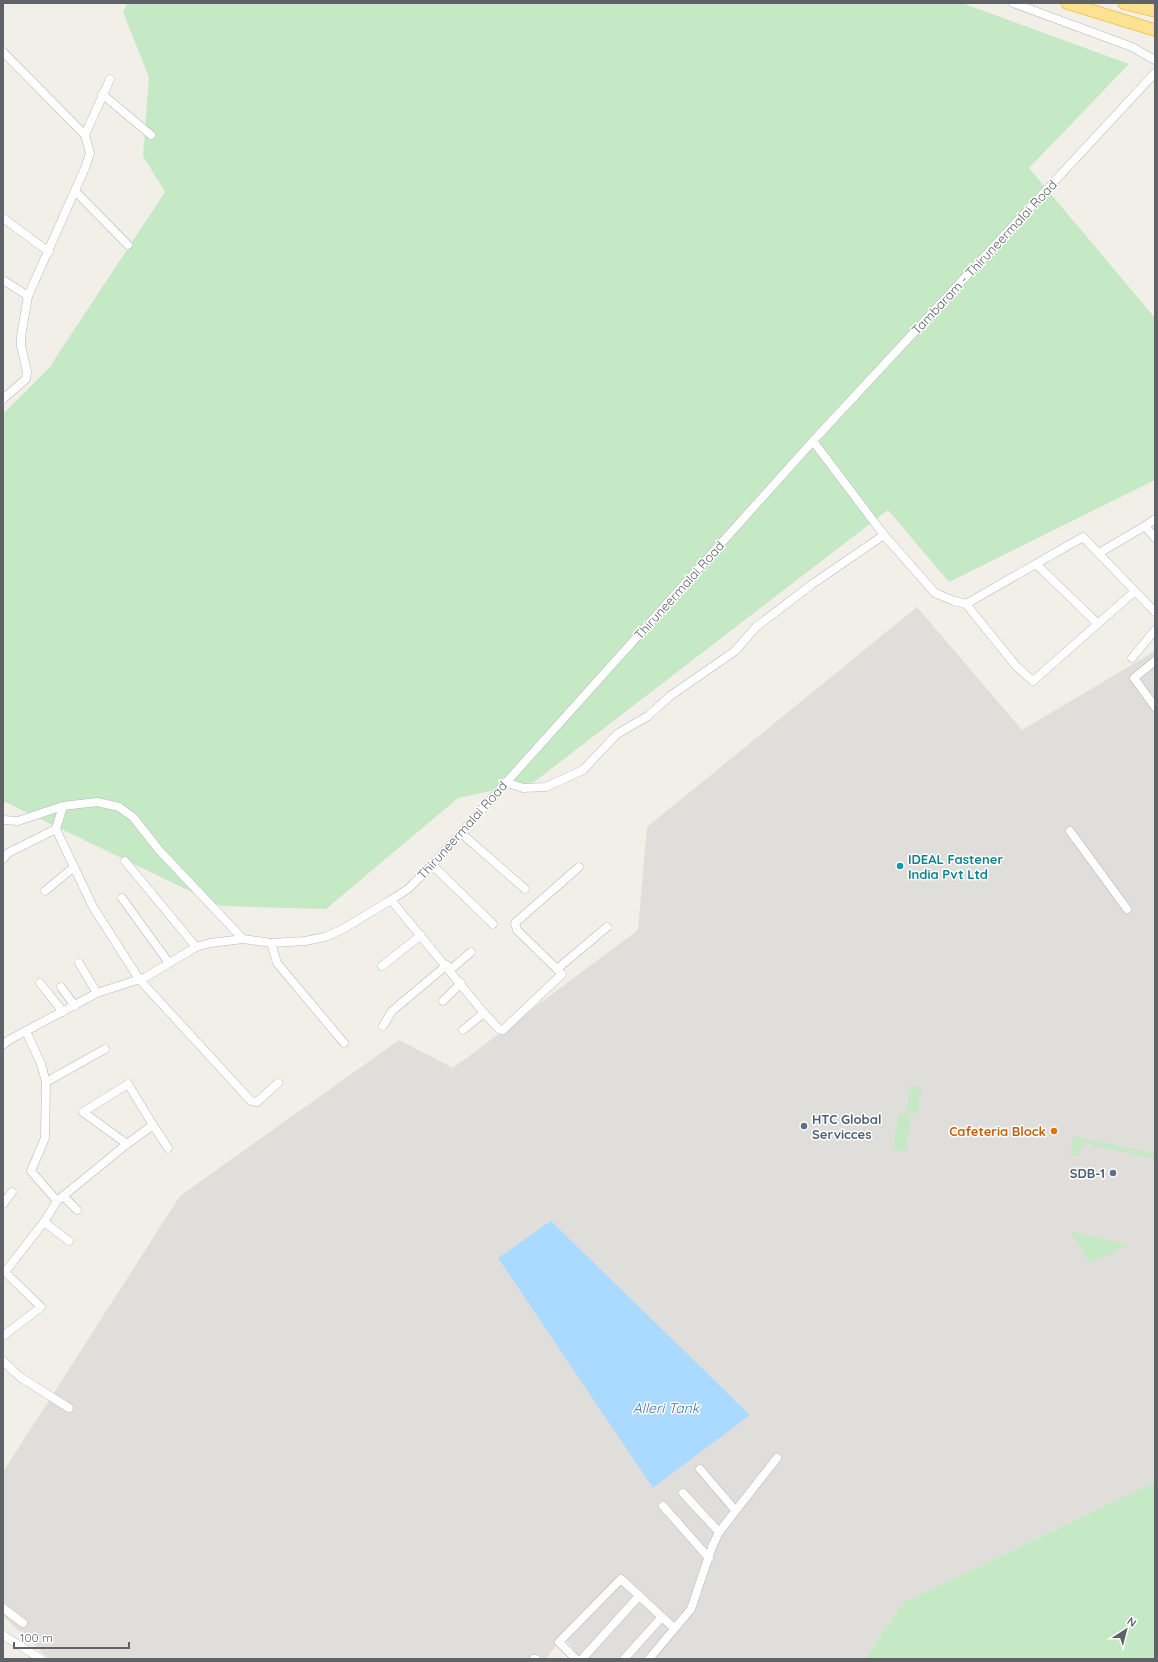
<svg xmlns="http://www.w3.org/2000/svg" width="1158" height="1662" viewBox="0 0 1158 1662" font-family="Quicksand,sans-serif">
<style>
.industrial{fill:#e0deda}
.green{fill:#c5e8c5}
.water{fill:#aadaff}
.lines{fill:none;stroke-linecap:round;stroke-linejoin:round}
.minor-casing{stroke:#b5b8bc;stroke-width:9}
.highway-casing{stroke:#f9ab00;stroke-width:13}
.minor{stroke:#fff;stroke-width:8}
.highway{stroke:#fde293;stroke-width:12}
.culture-dot{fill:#0f9aa8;stroke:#fff;stroke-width:1.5}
.service-dot{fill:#5c6f8a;stroke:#fff;stroke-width:1.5}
.food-dot{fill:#e8710a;stroke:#fff;stroke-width:1.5}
.labels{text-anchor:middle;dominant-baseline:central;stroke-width:3;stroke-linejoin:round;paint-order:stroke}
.street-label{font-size:13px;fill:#5f6368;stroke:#fff}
.culture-label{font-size:13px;font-weight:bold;fill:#0d838f;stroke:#fff;text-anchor:start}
.service-label{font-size:13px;font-weight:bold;fill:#4e5e75;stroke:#fff;text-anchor:start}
.food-label{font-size:13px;font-weight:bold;fill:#c56008;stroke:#fff;text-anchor:end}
.water-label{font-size:14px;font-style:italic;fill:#4174aa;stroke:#fff}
</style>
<rect width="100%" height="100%" fill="#f1efe8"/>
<path class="industrial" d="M917,607L1022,730L1155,651V1482L903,1603L865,1659H581L563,1636L546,1659H49L3,1616V1472L180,1196L399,1040L453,1068L638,930L647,827Z"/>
<g class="green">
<path d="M128,3H962L1129,64L1029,168L1155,318V480L949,582L888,510L534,782L458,798L326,909L221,906L3,801V414L49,368L165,192L143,156L149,77L123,12Z"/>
<path d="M910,1086L922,1087L917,1114L906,1113Z"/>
<path d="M898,1114L911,1116L906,1151L893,1149Z"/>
<path d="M1074,1136L1155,1154V1159L1083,1143L1079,1156L1070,1154Z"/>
<path d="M1070,1231L1129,1245L1090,1263Z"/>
<path d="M1155,1482V1659H865L903,1603Z"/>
</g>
<path class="water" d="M551,1221L750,1415L653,1488L498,1258Z"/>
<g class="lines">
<defs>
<g id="minor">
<path d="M1013,3L1132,47L1155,60"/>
<path d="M3,52L85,135L90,153L85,168L28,296L21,336V346L27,372L26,379L3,399"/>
<path d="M102,94L151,135"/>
<path d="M85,135L110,79"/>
<path d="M75,191L128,245"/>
<path d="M3,218L49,252"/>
<path d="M3,280L28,296"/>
<path d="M813,441L884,535L935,593L954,601L966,604L1083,537L1155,612"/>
<path d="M1145,526L1155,519"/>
<path d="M1099,553L1145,526L1155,538"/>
<path d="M1036,564L1097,623"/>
<path d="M966,604L1016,666L1033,681L1135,591"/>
<path d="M1132,658L1155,630"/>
<path d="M1155,661L1134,678L1155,707"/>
<path d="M505,782L523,788L546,787L583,770L617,734L648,716L670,696L735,651L756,627L811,585L884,535"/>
<path d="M63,806L56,829L93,907L139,979L251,1101L257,1102L278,1083"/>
<path d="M3,820L18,821L63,806L97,802L119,807L133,817L159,850L243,939"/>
<path d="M1070,831L1127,909"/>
<path d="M461,833L525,889"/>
<path d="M3,859L8,853L56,829"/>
<path d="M125,861L196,947"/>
<path d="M432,865L493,924"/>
<path d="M45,891L74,867"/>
<path d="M122,898L169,963"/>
<path d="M391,900L484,1013L499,1029L503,1030L562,974L517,930L515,923L579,867"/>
<path d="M271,943L277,963L344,1043"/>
<path d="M79,963L97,993"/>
<path d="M382,966L421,935"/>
<path d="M557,969L607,927"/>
<path d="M450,970L471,952"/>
<path d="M40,983L63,1012"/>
<path d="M61,987L75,1006"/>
<path d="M443,1001L461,983"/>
<path d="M383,1026L392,1011L447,965"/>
<path d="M463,1030L484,1013"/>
<path d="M26,1031L41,1064L46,1082L45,1138L31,1171L57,1201"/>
<path d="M3,1045L9,1040L97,993L146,977L196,947L210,943L243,939L271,943L305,941L325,937L343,929L391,900L408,889L432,865L813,441L1155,73"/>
<path d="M46,1082L105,1049"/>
<path d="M153,1125L168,1148"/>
<path d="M63,1196L77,1210"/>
<path d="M3,1204L12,1192"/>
<path d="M44,1222L69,1241"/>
<path d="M3,1270L41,1307L3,1336"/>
<path d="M5,1272L44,1222L57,1201L127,1144L153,1125L128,1084L83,1112L127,1144"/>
<path d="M3,1361L20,1377L69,1408"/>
<path d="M700,1469L735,1510"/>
<path d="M683,1493L719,1532"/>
<path d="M663,1506L709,1558"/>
<path d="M3,1608L23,1623"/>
<path d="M3,1635L41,1659"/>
<path d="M534,1659H536"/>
<path d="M576,1659L559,1642L621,1579L674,1628"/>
<path d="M582,1659L639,1596"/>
<path d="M624,1659L662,1617"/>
<path d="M649,1659L691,1609L712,1547L719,1532L777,1458"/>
</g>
<g id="highway">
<path d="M1067,3L1155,30"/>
<path d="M1124,3L1155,11"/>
</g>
</defs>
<use href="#minor" class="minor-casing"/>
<use href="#highway" class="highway-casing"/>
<use href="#minor" class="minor"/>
<use href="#highway" class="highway"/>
</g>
<circle class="culture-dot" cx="900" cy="866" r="4"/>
<g class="service-dot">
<circle cx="804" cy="1126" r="4"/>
<circle cx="1113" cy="1173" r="4"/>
</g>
<circle class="food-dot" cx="1054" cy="1131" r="4"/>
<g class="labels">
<g class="street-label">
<text transform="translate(984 257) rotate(-47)">Tambaram - Thiruneermalai Road</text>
<text transform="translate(679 590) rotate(-48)">Thiruneermalai Road</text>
<text transform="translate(462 830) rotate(-48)">Thiruneermalai Road</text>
</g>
<g class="culture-label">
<text x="908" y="859">IDEAL Fastener<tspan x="908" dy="15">India Pvt Ltd</tspan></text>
</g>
<g class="service-label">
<text x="812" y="1119">HTC Global<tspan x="812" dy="15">Servicces</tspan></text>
<text x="1105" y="1173" text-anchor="end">SDB-1</text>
</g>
<g class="food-label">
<text x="1046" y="1131">Cafeteria Block</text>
</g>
<g class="water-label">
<text x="666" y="1408">Alleri Tank</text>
</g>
</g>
<rect width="1158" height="1662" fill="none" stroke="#5f6368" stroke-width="8"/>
<g transform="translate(1126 1630) rotate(36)" stroke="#ffffff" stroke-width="3" paint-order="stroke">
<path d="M0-3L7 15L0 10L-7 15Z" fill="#5f6368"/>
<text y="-6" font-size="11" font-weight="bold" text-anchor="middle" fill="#5f6368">N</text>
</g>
<path d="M14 1642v6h115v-6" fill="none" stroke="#5f6368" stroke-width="2"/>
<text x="20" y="1642" font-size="12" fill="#5f6368" stroke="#ffffff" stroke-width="3" paint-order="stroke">100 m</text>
</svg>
